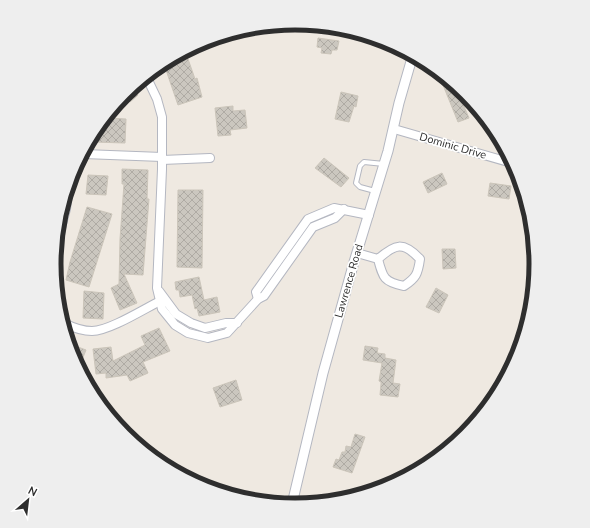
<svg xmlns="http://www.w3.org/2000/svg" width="590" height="528" viewBox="0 0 590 528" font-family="'Nunito Sans',sans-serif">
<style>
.building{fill:url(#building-cross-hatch);stroke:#cbc5ba}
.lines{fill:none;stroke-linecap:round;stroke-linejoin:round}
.service-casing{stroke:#b4b7c1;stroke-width:6}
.minor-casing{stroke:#b4b7c1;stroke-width:10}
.tertiary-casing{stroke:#b4b7c1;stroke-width:11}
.service{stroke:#fff;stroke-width:4}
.minor{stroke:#fff;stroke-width:8}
.tertiary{stroke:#fff;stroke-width:9}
.labels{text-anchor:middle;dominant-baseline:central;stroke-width:3.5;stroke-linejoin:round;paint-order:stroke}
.street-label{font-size:11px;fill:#2e2e2e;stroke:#fff}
.rim{fill:none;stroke:#2e2e2e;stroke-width:5}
</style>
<defs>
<pattern id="building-cross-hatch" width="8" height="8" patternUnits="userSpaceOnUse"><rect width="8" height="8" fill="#cbc7bf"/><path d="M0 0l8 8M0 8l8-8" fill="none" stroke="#afaba4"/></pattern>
</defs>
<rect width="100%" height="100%" fill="#efe9e1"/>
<g class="building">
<path d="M318,38L339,41L337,50H332L331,54L321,53L322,48L317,47Z"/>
<path d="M187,56L195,79L197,78L202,97L178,105L165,67L176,59Z"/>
<path d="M449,83L466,95L460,97L469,118L458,122L443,85Z"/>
<path d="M132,88L138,95L130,102L124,95Z"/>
<path d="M341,92L358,96L356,107L354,106L349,122L335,119Z"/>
<path d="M233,106V111L245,110L247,128L230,130L231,135L218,136L215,108Z"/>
<path d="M108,118L126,119L125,143L93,142Z"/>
<path d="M324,158L349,178L341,187L315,168Z"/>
<path d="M122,169L148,170L147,199H149L143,275L124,274L137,303L120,310L111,288L119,284L120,239L124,184H122Z"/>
<path d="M442,173L447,184L428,193L423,182Z"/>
<path d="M88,175L108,176L106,195L86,194Z"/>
<path d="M490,183L511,186L509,199L488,196Z"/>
<path d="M178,190H203L202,268L177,267Z"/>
<path d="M87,207L112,214L89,287L66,280L70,262Z"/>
<path d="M442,249H455L456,268L443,269Z"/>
<path d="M199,277L204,300L217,297L220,312L199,316L197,308L195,309L192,295L180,297L179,290H176L175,282Z"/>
<path d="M436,288L448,295L439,313L426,307Z"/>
<path d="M84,291L104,293L103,319L83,318Z"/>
<path d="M159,328L170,351L143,362L148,373L130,381L127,375L106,378V373L96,374L93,349L111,347L113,361L145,345L141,336Z"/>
<path d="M70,344L86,350L79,367L72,356Z"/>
<path d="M365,346L378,348L377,353L385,354V358L396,360L393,383L400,384L398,397L380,395L381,384V382L379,381L382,363L363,360Z"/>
<path d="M236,380L242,400L220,407L213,388Z"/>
<path d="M355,434L365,437L352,473L333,467L336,459L339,460L342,452H345L346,446L351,447Z"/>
</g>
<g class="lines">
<defs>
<path id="service" d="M375,191L360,187L356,183L360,166L364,162L384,164"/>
<g id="minor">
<path d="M147,78L157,99L162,117V169L157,288L162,309L175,325L188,333L208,338L227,333L258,299L264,296L313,227L335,218L344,209"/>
<path d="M394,129L512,163"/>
<path d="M84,154L162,157"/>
<path d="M162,160L210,158"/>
<path d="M61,228L66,209L68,193"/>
<path d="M357,253L378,259C395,244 403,241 420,259C418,274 416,278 404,286C384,282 383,278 378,259"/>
<path d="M159,291L176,314L191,323L205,328L226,323H237"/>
<path d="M258,299L256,292L308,219L334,208L369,215"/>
<path d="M66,324C74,328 83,331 92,331C109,331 144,309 160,301"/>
</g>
<path id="tertiary" d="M292,504L323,373L354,262L388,151L399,103L412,58"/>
</defs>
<use href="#service" class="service-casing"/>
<use href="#minor" class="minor-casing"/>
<use href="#tertiary" class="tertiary-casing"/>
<use href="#service" class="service"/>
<use href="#minor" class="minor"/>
<use href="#tertiary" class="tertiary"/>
</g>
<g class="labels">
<g class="street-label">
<text transform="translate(453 146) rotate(16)">Dominic Drive</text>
<text transform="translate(349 281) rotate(-74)">Lawrence Road</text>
</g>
</g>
<path d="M0 0H590V528H0ZM61 264a234 234 0 1 1 468 0a234 234 0 1 1-468 0Z" fill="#eee" fill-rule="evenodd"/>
<path class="rim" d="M61 264a234 234 0 1 1 468 0a234 234 0 1 1-468 0Z"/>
<g transform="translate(28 500) rotate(28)" stroke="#ffffff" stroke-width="3" paint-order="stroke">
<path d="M0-3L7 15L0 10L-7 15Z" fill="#2e2e2e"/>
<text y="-6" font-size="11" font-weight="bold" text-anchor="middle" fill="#2e2e2e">N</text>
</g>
</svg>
